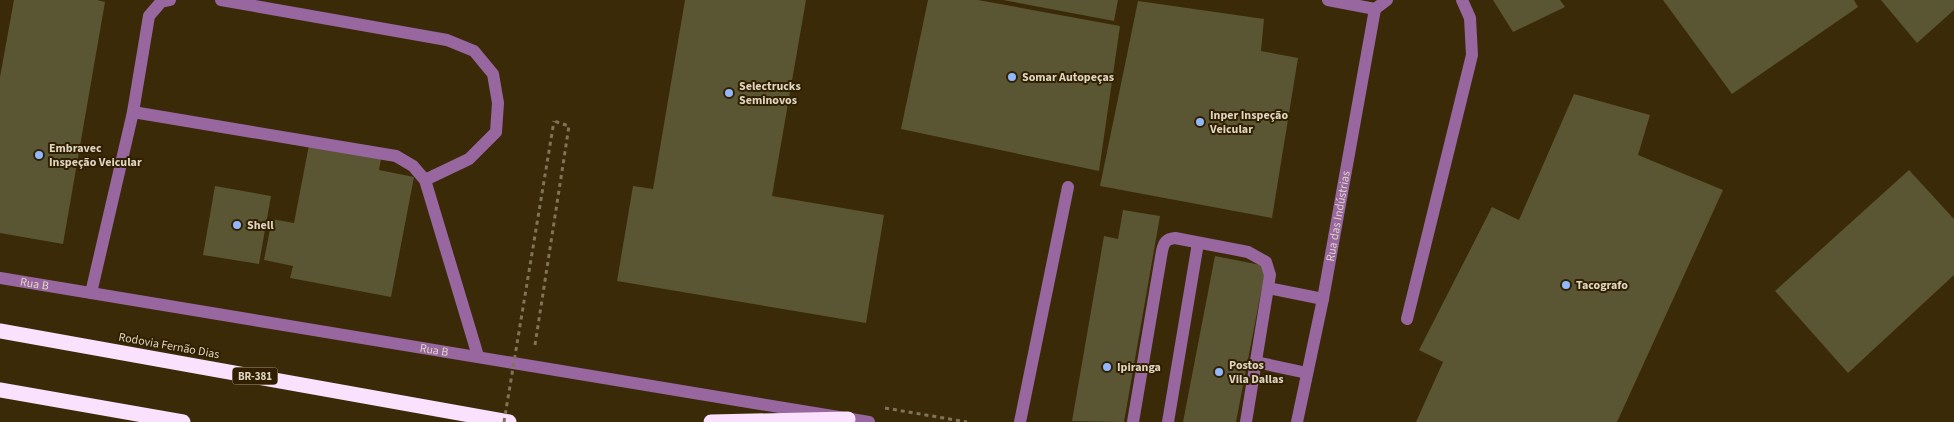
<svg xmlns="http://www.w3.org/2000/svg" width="1954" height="422" viewBox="0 0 1954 422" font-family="'Source Sans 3',sans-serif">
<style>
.building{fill:#5a5532}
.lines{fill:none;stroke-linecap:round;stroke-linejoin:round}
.path{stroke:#807358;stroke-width:3;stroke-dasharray:4 4;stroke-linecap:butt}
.minor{stroke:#9867a0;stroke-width:12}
.highway{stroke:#fae2fe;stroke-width:15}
.path-bridge{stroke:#807358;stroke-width:3;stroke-dasharray:4 4;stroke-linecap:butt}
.poi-dot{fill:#91b8fd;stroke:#302000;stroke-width:2}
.labels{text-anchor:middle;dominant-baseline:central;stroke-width:4;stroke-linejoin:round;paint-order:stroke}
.shield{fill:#302000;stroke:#aa9f88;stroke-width:1}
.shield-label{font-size:11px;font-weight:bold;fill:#dfd5c3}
.poi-label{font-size:12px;font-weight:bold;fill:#dfd5c3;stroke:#302000;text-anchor:start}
.street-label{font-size:12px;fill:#dfd5c3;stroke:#302000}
</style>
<rect width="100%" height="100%" fill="#3a2a08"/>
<g class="building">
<path d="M14,0H97L105,2L63,244L0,233V77Z"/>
<path d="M685,0H806L772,196L884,215L866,323L617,281L633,186L653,189Z"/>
<path d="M928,0H978L1120,26L1099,171L901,129Z"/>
<path d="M1003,0H1118L1114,21Z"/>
<path d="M1493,0H1560L1565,7L1513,32Z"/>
<path d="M1663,0H1854L1858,7L1732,94Z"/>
<path d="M1881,0H1954V10L1917,43Z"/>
<path d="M1138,1L1264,19L1261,51L1298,58L1272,218L1100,186Z"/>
<path d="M1574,94L1650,115L1638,155L1723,190L1617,422H1416L1443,362L1419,350L1492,207L1519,220Z"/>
<path d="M309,145L381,159L379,170L414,177L391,297L290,278L293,266L264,260L272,219L294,223Z"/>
<path d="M1909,170L1954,219V275L1848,373L1775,291Z"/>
<path d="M215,186L271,196L259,264L203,255Z"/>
<path d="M1123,210L1160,216L1124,422L1072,421L1104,236L1118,239Z"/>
<path d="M1215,256L1266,266L1236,422H1183Z"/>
</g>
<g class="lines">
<g class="path">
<path d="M535,345L569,126L554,121"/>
<path d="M885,408L967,422"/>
</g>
<g class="minor">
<path d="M221,0L447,40L474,51L493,74L498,103L496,132L469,159L425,180"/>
<path d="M1328,0L1375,9L1387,0"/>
<path d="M133,112L396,156L413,166L425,180L478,356"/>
<path id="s1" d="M0,278L869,422"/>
<path d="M1268,288L1323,299"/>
<path d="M91,293L133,112L149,16L161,2L170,0"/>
<path d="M1407,319L1472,55L1470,18L1462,0"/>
<path d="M1256,362L1307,373"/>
<path d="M1020,422L1068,187"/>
<path d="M1133,422L1162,251C1164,242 1166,239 1175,238L1248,252L1266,262L1270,275L1246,422"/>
<path d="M1168,422L1198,243"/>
<path id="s2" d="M1297,422L1323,299L1375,9"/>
</g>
<g class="highway">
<path d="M0,331L509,422"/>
<path d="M0,390L183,422"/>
<path d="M711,422L848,419"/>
</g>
<path class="path-bridge" d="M504,422L554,121"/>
</g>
<g class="poi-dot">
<circle cx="1012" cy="77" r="5"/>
<circle cx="729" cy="93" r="5"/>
<circle cx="1200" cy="122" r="5"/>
<circle cx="39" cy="155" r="5"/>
<circle cx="237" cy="225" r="5"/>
<circle cx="1566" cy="285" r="5"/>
<circle cx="1107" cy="367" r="5"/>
<circle cx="1219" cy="372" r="5"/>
</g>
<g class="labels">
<rect class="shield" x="232.5" y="367.5" width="45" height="17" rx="4"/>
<g class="shield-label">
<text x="255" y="376">BR-381</text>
</g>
<g class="poi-label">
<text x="1022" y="77">Somar Autopeças</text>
<text x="739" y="86">Selectrucks<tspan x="739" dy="14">Seminovos</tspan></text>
<text x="1210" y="115">Inper Inspeção<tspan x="1210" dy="14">Veicular</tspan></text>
<text x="49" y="148">Embravec<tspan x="49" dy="14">Inspeção Veicular</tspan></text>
<text x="247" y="225">Shell</text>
<text x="1576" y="285">Tacografo</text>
<text x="1229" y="365">Postos<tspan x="1229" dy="14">Vila Dallas</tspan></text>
<text x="1117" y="367">Ipiranga</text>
</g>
<g class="street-label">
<text stroke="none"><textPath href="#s2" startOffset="210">Rua das Indústrias</textPath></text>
<text stroke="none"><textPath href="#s1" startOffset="35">Rua B</textPath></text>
<text transform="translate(169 346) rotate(10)">Rodovia Fernão Dias</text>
<text stroke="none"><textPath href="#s1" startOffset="440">Rua B</textPath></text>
</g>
</g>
</svg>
